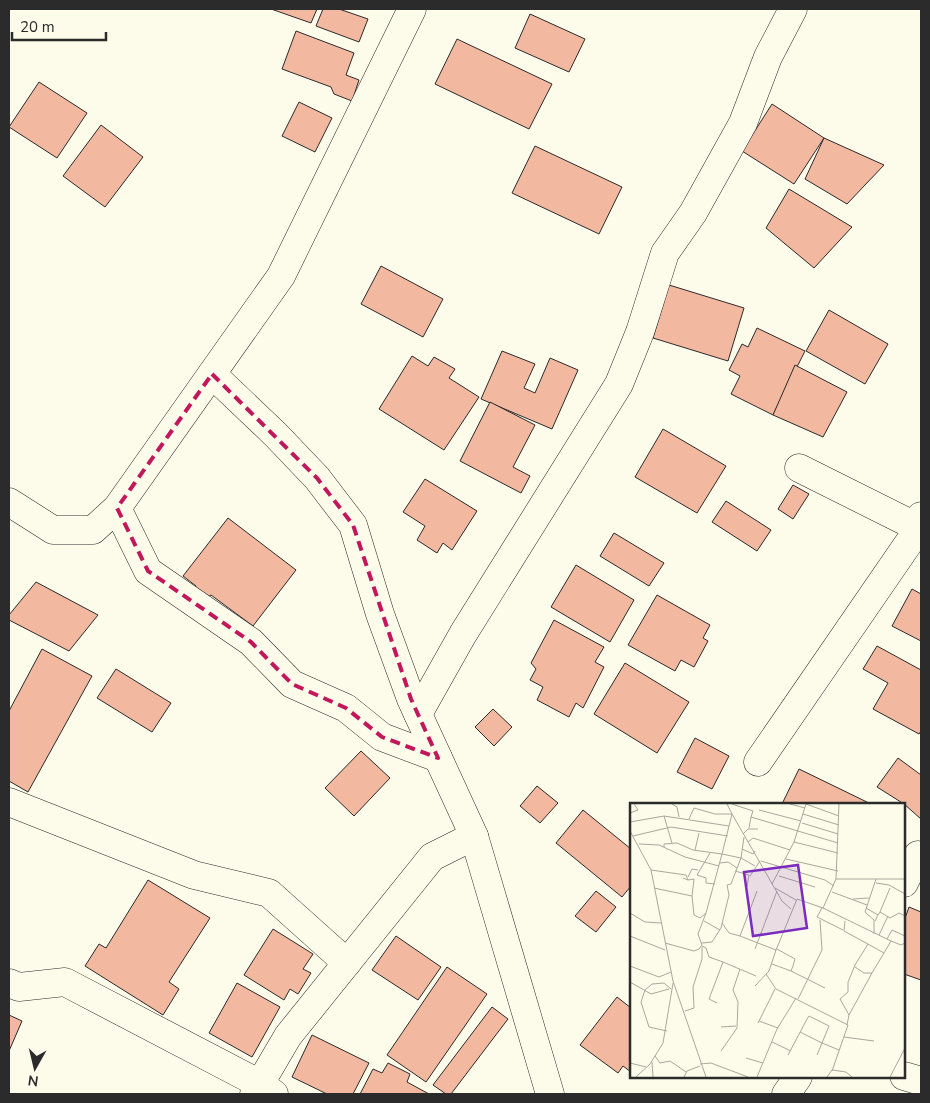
<svg xmlns="http://www.w3.org/2000/svg" width="930" height="1103" viewBox="0 0 930 1103" font-family="'Nunito Sans',sans-serif">
<style>
.building{fill:#f2b8a0;stroke:#2b2b2b}
.lines{fill:none;stroke-linecap:round;stroke-linejoin:round}
.street-casing{stroke:#2b2b2b;stroke-width:29}
.street{stroke:#fdfbea;stroke-width:28}
.marked{fill:none;stroke:#c2185b;stroke-width:4;stroke-dasharray:10 6;stroke-linejoin:round}
.inset-road{fill:none;stroke:#a9a89e;stroke-width:1}
.view{fill:#7b2cbf;fill-opacity:0.15;stroke:#7b2cbf;stroke-width:2.5}
.inset-edge{fill:none;stroke:#2b2b2b;stroke-width:2.5}
</style>
<rect width="100%" height="100%" fill="#fdfbea"/>
<g class="building">
<path d="M271,9H317L311,23Z"/>
<path d="M323,9H339L368,19L359,42L316,26Z"/>
<path d="M530,14L585,39L569,72L515,48Z"/>
<path d="M296,31L354,53L346,75L359,80L352,101L334,94L331,87L282,69Z"/>
<path d="M457,39L552,84L529,129L435,84Z"/>
<path d="M39,82L87,113L57,158L9,127Z"/>
<path d="M299,102L332,118L315,152L282,136Z"/>
<path d="M772,104L824,138L794,184L742,151Z"/>
<path d="M101,125L143,157L105,207L63,176Z"/>
<path d="M824,138L884,165L847,204L805,179Z"/>
<path d="M535,146L622,187L599,234L512,193Z"/>
<path d="M789,189L852,227L814,268L766,228Z"/>
<path d="M381,266L443,299L423,337L361,304Z"/>
<path d="M669,285L744,308L728,361L653,338Z"/>
<path d="M829,310L888,344L865,384L806,351Z"/>
<path d="M757,328L805,351L773,415L731,394L740,376L729,370L742,344L748,347Z"/>
<path d="M502,351L535,364L524,388L535,393L550,358L578,370L552,429L481,399Z"/>
<path d="M412,356L428,366L434,357L455,369L449,378L479,397L444,450L379,409Z"/>
<path d="M795,365L847,392L823,437L773,415Z"/>
<path d="M490,402L535,425L513,467L530,476L521,493L460,461Z"/>
<path d="M663,429L726,466L697,513L635,477Z"/>
<path d="M425,479L477,511L452,550L443,543L437,553L417,540L425,526L403,512Z"/>
<path d="M793,485L809,494L793,519L778,509Z"/>
<path d="M726,501L771,530L757,551L712,522Z"/>
<path d="M228,518L296,570L253,626L211,595L205,599L193,594L196,586L183,576Z"/>
<path d="M614,533L664,563L649,586L600,556Z"/>
<path d="M576,565L634,600L610,642L551,607Z"/>
<path d="M36,582L98,615L69,651L9,620V615Z"/>
<path d="M912,589L921,594V641L892,626Z"/>
<path d="M657,595L710,625L703,638L708,641L694,667L681,660L675,671L628,645Z"/>
<path d="M554,620L604,647L595,662L604,667L583,708L576,703L569,717L537,700L543,687L530,680L536,669L531,663Z"/>
<path d="M877,646L921,670V731L919,734L873,709L888,683L863,669Z"/>
<path d="M42,649L92,676L28,792L9,781V711Z"/>
<path d="M625,663L689,702L657,753L594,714Z"/>
<path d="M116,669L171,703L152,732L97,698Z"/>
<path d="M493,709L512,727L494,746L475,727Z"/>
<path d="M695,738L729,756L712,789L677,772Z"/>
<path d="M361,751L390,778L354,816L325,788Z"/>
<path d="M898,758L921,775V819L904,804L877,787Z"/>
<path d="M799,769L871,804H782Z"/>
<path d="M537,786L558,803L540,823L520,806Z"/>
<path d="M583,810L631,849V886L622,897L556,843Z"/>
<path d="M148,880L210,918L169,982L179,989L163,1015L85,966L99,944L106,948Z"/>
<path d="M596,891L616,907L596,932L575,916Z"/>
<path d="M909,907L921,912V980L904,974V921Z"/>
<path d="M273,929L313,954L303,969L311,973L298,994L290,989L284,1000L244,975Z"/>
<path d="M396,936L441,967L418,1000L372,970Z"/>
<path d="M447,967L487,994L426,1082L387,1055Z"/>
<path d="M237,983L280,1007L252,1057L209,1033Z"/>
<path d="M617,997L631,1008V1072L623,1066L618,1073L580,1045Z"/>
<path d="M492,1007L508,1019L451,1094H446L433,1085Z"/>
<path d="M9,1015L22,1021L9,1051Z"/>
<path d="M312,1035L369,1063L353,1094H327L292,1077Z"/>
<path d="M388,1063L410,1074L407,1082L429,1094H360L373,1069L382,1073Z"/>
</g>
<g class="lines">
<defs>
<g id="street">
<path d="M212,374L276,435L317,478L353,525L380,614L411,699L474,836L550,1094"/>
<path d="M799,468L919,528"/>
<path d="M9,502L53,530H93L117,508L281,276L412,9"/>
<path d="M117,508L148,571L251,642L292,684L346,708L382,737L438,758"/>
<path d="M418,714L463,634L619,384L640,332L665,253L693,213L743,123L768,57L793,9"/>
<path d="M758,762L919,528L921,516"/>
<path d="M9,802L194,875L269,893L347,963"/>
<path d="M904,883L918,855"/>
<path d="M9,983L19,987L65,982L260,1084L274,1094"/>
<path d="M904,1076L921,1081"/>
<path d="M254,1094L288,1036L432,857L474,836"/>
<path d="M786,1094L798,1077"/>
</g>
</defs>
<use href="#street" class="street-casing"/>
<use href="#street" class="street"/>
</g>
<path class="marked" d="M212,374L317,478L353,525L411,699L438,758L382,737L346,708L292,684L251,642L148,571L117,508Z"/>
<g transform="translate(630 803)">
<rect width="275" height="275" fill="#fdfbea"/>
<path class="inset-road" d="M42,1L47,4L49,14M102,1L123,8L121,14M160,1L175,5M176,1L209,13M209,1L206,76H275M129,7L171,18M0,10L8,7L4,1M173,11L209,22M34,13L42,40M59,16L64,5L85,11H102L152,98L161,106M0,19L34,13L99,23M172,20L208,31M119,25L121,14L208,40M0,28L21,67L43,178L76,274M113,31L118,26H128M3,33L41,24L98,33M114,34L111,55L125,63M118,39L123,35L160,47M164,39L208,50M9,41L29,42L55,54L89,63M34,44V41L47,40L63,47L92,51L76,110L70,115L64,112L62,93M112,46L123,51L125,48M65,47L69,30M80,50L67,72L76,75V80L85,81M156,56L208,68M131,58L195,77L204,83M90,60L98,59L107,65M21,67L56,72L58,77L53,75M105,68L119,72L117,84M120,73L130,58M149,73L185,84M58,74L62,66L68,67M206,76L193,105L261,138L271,142L275,140M246,80L259,82L275,91M142,81L164,39L176,1M24,85L62,93L64,76L58,77M145,85L166,97M202,89L237,102M223,96L239,95M192,105L187,114L213,127M236,105L248,112L245,118M250,109L260,85M0,110L15,119L31,120M248,112L250,109L260,115L269,110L275,113M74,118L90,127M215,118L214,128L238,141M92,120L99,130L110,133L127,88M244,131V117L235,109L246,76M249,132L258,113M0,133L35,147M110,133L146,147L167,96L193,105M257,136L262,127L275,133M35,140L64,148L69,146L72,142L68,131L76,110M72,140L82,139L91,125L99,92L97,82L101,81L111,55L92,51L102,11L97,1M72,143L76,145L79,154L93,159L79,196L87,200M125,146L147,88M93,159L126,173M142,161L161,168L163,163L165,156L147,146M0,163L29,174L41,169M225,164L234,170H242L254,150M161,168L195,185M136,171L146,186L218,222L202,268M0,179L21,191L39,186M125,183L139,168L146,147M168,196L192,147L190,117M55,208L64,205L63,184L72,156V144M219,212L242,170M129,218L148,225M128,220L145,186M217,222L219,212L210,196L218,189V179L225,162L238,141L254,150L261,138M91,224L106,223M37,228L19,224L11,199L15,187L22,181L34,180L41,186M214,234L244,238M142,239L161,248M91,248L107,225L108,199L103,187L110,166M158,252L176,218L179,213L199,223L192,240L170,229M187,252L192,240L209,247M25,253L30,260L40,258L56,269M116,255L133,260M22,259L23,274M0,260L16,264M70,261L81,260L118,274M6,274L20,261L33,240L43,180M54,274L57,268L70,263M127,274L147,226L166,195M197,274L202,267L216,269L222,274M260,274L275,245"/>
<path class="view" d="M168,62L177,125L123,133L114,69Z"/>
<rect width="275" height="275" class="inset-edge"/>
</g>
<rect width="930" height="1103" fill="none" stroke="#2b2b2b" stroke-width="20"/>
<g transform="translate(35 1068) rotate(188)" stroke="#fdfbea" stroke-width="4" paint-order="stroke">
<path d="M0-4L9 19L0 12L-9 19Z" fill="#2b2b2b"/>
<text y="-8" font-size="14" font-weight="bold" text-anchor="middle" fill="#2b2b2b">N</text>
</g>
<path d="M12 32v8h94v-8" fill="none" stroke="#2b2b2b" stroke-width="2.5"/>
<text x="20" y="32" font-size="15" fill="#2b2b2b" stroke="#fdfbea" stroke-width="4" paint-order="stroke">20 m</text>
</svg>
